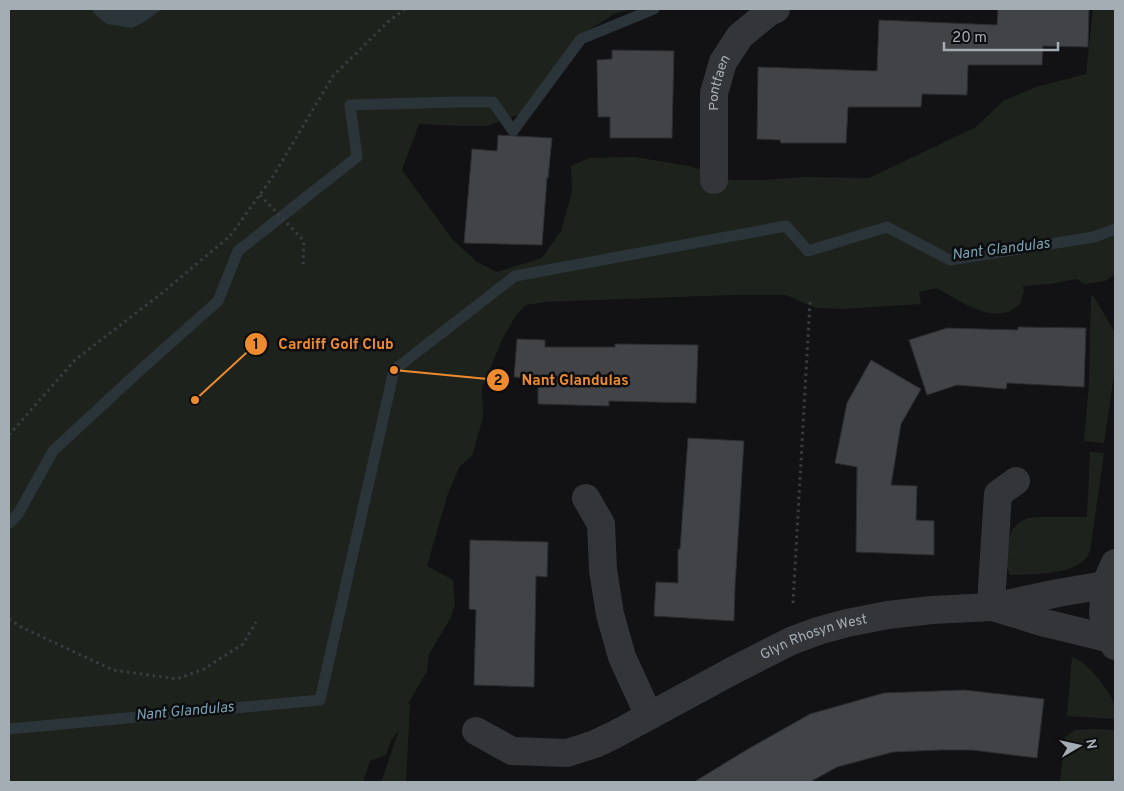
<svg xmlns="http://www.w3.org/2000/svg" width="1124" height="791" viewBox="0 0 1124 791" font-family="Overpass,sans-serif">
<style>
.green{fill:#1d231c}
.water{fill:#2b3539}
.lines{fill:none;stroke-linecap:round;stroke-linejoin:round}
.stream{stroke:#2b3539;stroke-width:11}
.building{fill:#414347;stroke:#2c2d30}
.path{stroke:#393c40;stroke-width:3;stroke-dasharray:2.5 4;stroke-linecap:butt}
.minor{stroke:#333539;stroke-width:28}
.tertiary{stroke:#333539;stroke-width:28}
.labels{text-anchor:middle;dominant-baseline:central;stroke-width:5;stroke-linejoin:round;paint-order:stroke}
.street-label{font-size:14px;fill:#a4acb4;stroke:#0d0d0f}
.water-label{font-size:15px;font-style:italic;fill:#7aa0af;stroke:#0d0d0f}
.leader{fill:none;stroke:#ef8b2f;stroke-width:2}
.callout-dot{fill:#ef8b2f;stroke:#0d0d0f;stroke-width:2}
.mark-label{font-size:15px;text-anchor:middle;font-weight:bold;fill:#111}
.callout-label{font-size:15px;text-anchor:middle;font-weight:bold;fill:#ef8b2f;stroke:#0d0d0f;stroke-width:5;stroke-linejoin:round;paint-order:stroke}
</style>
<rect width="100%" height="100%" fill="#121214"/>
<g class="green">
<path d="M9,9H632L614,14L574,39L561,64L555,80L537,108L487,126H461L419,124L402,170L453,240L477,262L497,272L542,258L561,231L572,192L571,166L589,158L635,157L689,166L731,180H762L804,177L869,178L976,127L1003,101L1036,87L1086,74L1093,9H1115V274L1105,281L1085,284L1076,279L1050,284L1023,286L1024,291L1020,304C1016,306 1011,311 1007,312C984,320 955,297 936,288L919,292L921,304L843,309L816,308L786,295H731L545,302L526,305L516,315L502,340L482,388L483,418L472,456L460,466L448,493L427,566L453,580L455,604L450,619L429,654L427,671L408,704H410L406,782H381L399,730L391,741L386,755L370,761L363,782H9Z"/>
<path d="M1093,295L1115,333V368L1104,443L1084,441L1089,383L1091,296Z"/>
<path d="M1090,452L1104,453L1090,551C1082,576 1032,574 1010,575L1007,568V543L1012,530L1020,522L1028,518L1039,517H1087Z"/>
<path d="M1072,657C1087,661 1111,692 1115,707C1116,711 1115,716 1115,719L1067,716Z"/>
<path d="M1094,729L1115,730V782H1060L1065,737L1075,730Z"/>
</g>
<path class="water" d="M91,9H162L144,22L132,28L107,24L97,16Z"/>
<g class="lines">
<g class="stream">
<path d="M9,523L18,514L53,451L136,374L218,301L238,251L357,157L350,105L456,102H493L513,131L581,39L654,9"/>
<path d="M9,729L320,700L394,370L515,276L786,226L808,251L887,227L950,260L1094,237L1115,229"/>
</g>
</g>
<g class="building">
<path d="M998,9H1089L1088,47L1043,46L1042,65H968L967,95L922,94L921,107H848L846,143H781L780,140L757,139L758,67L877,71L879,20L997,25Z"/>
<path d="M612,50L674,51L672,138H610V117H598L597,60L612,59Z"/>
<path d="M498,135L552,138L548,178H547L542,245L464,243L472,149L497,151Z"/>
<path d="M1018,327L1086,328L1084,387L1007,383L1006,389L957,385L927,395L909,340L947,328L1018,330Z"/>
<path d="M517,339L545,340V347H615V344L698,345L696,403L609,401V406L538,404V378L514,377Z"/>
<path d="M871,360L921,389L901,424L891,485L917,486L916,520L934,521V555L856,552L857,467L835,463L847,403Z"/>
<path d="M688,438L744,441L735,586L734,621L654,616L656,582L678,583V549H680Z"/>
<path d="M470,540L548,542L547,577L536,576L534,687L474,685L476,610L469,609Z"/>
<path d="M964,690L1044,699L1037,758L972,750H940L893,752L837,767L810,782H694L748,749L810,714L884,693Z"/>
</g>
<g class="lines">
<g class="path">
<path d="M260,195L304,241L303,264"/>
<path d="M9,435L75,360L162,293L230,236L272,178L333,76L389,21L405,9"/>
<path d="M793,603L810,302"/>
<path d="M9,619L23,628L113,670L177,679L204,669L243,644L256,622"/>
</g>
<g class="minor">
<path id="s1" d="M714,180V93L723,62L740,36L768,13L776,9"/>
<path d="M586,498L601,524L603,570L610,614L622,657L649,716"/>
<path d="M992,607V587L998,494L1016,481"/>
<path d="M993,607L1045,623L1111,639"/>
<path id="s2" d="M476,731L512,751L567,753L595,744L614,735L734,670L791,641L818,631L847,623L888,615L932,610L992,607L1058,593L1105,585"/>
</g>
<path class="tertiary" d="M1115,563L1105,585L1103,614L1111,639L1115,646"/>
</g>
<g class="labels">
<g class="street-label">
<text stroke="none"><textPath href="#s1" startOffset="98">Pontfaen</textPath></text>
<text stroke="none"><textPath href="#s2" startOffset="370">Glyn Rhosyn West</textPath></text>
</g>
<g class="water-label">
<text transform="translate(1001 250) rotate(-7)">Nant Glandulas</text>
<text transform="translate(185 712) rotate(-5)">Nant Glandulas</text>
</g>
</g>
<path class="leader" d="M195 400L256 344M394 370L498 380"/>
<g class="callout-dot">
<circle cx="195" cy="400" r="5"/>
<circle cx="394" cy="370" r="5"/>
<circle cx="256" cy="344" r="12"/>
<circle cx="498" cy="380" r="12"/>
</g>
<g class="mark-label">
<text x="256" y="349">1</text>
<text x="498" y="385">2</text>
</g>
<g class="callout-label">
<text x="336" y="349">Cardiff Golf Club</text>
<text x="575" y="385">Nant Glandulas</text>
</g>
<rect width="1124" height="791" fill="none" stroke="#a4acb4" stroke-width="20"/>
<g transform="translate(1079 746) rotate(81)" stroke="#0d0d0f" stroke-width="4" paint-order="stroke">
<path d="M0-4L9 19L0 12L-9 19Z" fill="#a4acb4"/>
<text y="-8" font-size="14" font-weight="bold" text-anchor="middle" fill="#a4acb4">N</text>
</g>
<path d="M944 42v8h114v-8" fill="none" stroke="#a4acb4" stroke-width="2.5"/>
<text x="952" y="42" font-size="15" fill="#a4acb4" stroke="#0d0d0f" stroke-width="4" paint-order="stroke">20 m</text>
</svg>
